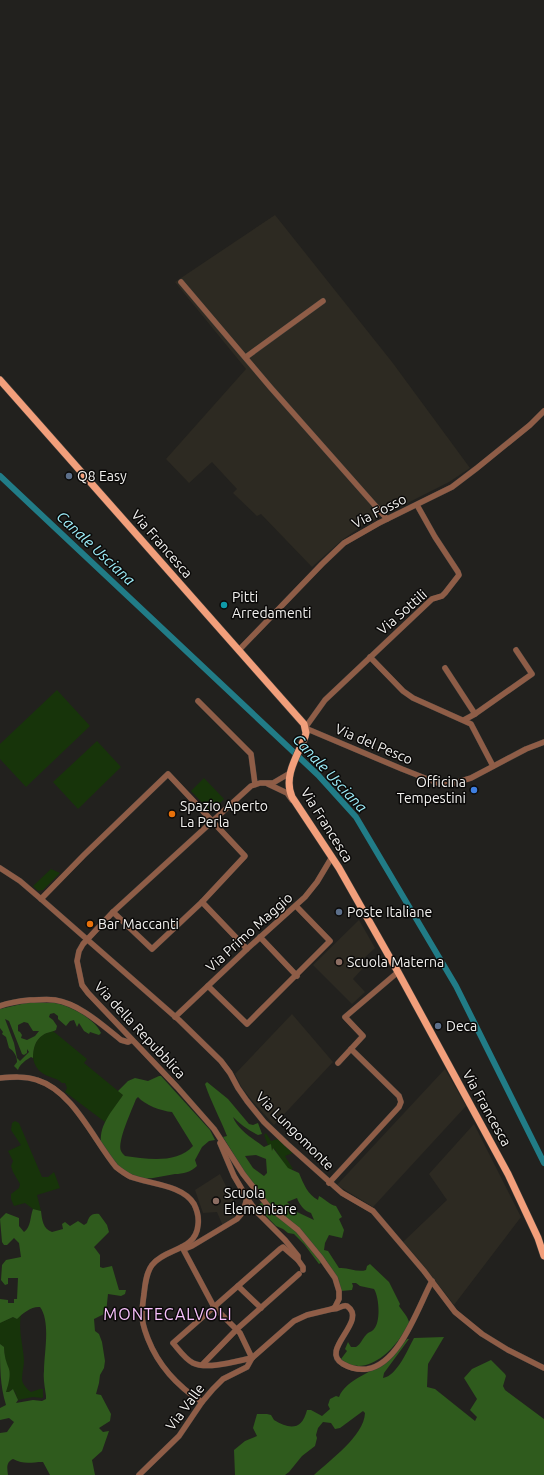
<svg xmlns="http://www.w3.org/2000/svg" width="544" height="1475" viewBox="0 0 544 1475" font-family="Ubuntu,sans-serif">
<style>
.built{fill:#2d2a22}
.green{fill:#17340a}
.forest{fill:#2f5b1d;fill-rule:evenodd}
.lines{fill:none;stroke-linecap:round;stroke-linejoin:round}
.canal{stroke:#217c87;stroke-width:6}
.minor-casing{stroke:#3f3e3b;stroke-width:6}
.major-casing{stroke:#3f3e3b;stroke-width:8}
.minor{stroke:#8f5d47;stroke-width:5.5}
.major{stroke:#f29f7b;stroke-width:7}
.service-dot{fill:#5c6f8a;stroke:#0b0a09;stroke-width:1.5}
.culture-dot{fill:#0f9aa8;stroke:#0b0a09;stroke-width:1.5}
.shop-dot{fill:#3f7fe0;stroke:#0b0a09;stroke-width:1.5}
.food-dot{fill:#e8710a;stroke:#0b0a09;stroke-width:1.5}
.education-dot{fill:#8d6e63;stroke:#0b0a09;stroke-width:1.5}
.labels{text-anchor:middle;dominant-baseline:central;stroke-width:3;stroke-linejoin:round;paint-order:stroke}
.poi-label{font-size:14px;fill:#f2f1ef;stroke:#0b0a09;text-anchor:start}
.street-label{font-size:14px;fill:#f2f1ef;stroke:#0b0a09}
.water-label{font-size:15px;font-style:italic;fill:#9eeffb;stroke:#0b0a09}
.quarter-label{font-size:16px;letter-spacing:1px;fill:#f9c2fe;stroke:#0b0a09}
</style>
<rect width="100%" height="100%" fill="#22211e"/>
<g class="built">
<path d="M275,215L392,362L470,468L449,482L362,526L342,540L312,567L261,514L257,516L233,493L237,489L212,462L189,483L166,459L246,369L175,282Z"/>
<path d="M359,920L375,948L363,959L362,969L353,979L365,992L352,1004L313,965Z"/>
<path d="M292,1014L333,1062L274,1125L254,1103L242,1088L235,1074Z"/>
<path d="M445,1069L466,1106L373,1207L337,1185Z"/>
<path d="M474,1124L521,1217L454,1305L419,1260L403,1242L447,1200L429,1174Z"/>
<path d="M220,1174L239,1212L235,1218L223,1226L217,1212L203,1213L195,1190Z"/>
</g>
<g class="green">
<path d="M57,690L90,726L26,787L0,759V744Z"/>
<path d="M97,741L121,767L78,809L53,782Z"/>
<path d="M204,778L224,799L211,812L191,791Z"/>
<path d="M51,869L60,873L43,890L38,891L33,886Z"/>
<path d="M53,1031L87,1059L84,1063L123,1095L105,1122L65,1092L67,1088L65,1083H62C56,1077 48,1078 41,1072C29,1063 31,1042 44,1034C46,1033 50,1032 53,1031Z"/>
<path d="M15,1121L19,1123L42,1177H48L54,1172L60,1188L37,1195L41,1211L33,1209L25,1203L14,1206L11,1199V1194L19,1188L20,1184L13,1172L11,1166L13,1161L8,1151L21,1145L11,1130L12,1123Z"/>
<path d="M266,1133L271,1141L278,1139L293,1153L285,1156L293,1169H288L274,1148L272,1152L271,1144L268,1145L264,1135Z"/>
<path d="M21,1315C18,1329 23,1345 24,1360C24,1366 22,1373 22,1379C22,1384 27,1389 31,1392L40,1389H43V1398L33,1397L18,1400L15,1392L12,1389L9,1392H6C12,1377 4,1362 4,1347L0,1344V1323L13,1317L17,1319Z"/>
</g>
<g class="forest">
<path d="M39,1002C45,1003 50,1003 55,1003C71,1006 95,1019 101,1033L99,1035L90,1032L89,1034L84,1031L79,1023L77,1027L74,1020L70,1021L66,1026L58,1019V1016L54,1013L50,1014L49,1017L53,1020L57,1026L56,1030C52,1032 47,1032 43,1035C35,1040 33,1049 33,1058L31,1057C26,1060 20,1064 18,1070L14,1066L17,1062C17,1056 14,1051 9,1048L6,1037L2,1034L3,1032L0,1028V1009L26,1003ZM5,1019L9,1021L22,1054L24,1055L27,1053V1049L29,1052L20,1061L17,1058L14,1043ZM24,1022L28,1023L33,1031H39L35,1036L27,1040L21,1038L22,1035L20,1032L18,1031V1025Z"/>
<path d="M159,1076H161L210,1130L215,1140L209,1141L202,1147L195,1160L197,1166C191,1172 183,1174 175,1174C168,1175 160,1177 153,1178C132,1181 121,1170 110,1155C107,1151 102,1147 101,1142C99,1124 114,1109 123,1095L118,1091L128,1081L135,1078L148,1081ZM138,1097C145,1105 161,1111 172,1112L193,1146C177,1164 147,1159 125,1156C124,1155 122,1153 121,1151C117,1141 132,1110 136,1099Z"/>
<path d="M207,1082L228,1099L249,1124L253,1125L258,1123L262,1134L258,1135C248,1130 240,1124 233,1117C238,1130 252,1138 264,1147L271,1144L272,1151L273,1148L288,1168L299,1173C303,1183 308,1195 318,1200L319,1196C325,1199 330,1205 336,1206L342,1217L339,1219L344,1230L342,1238L329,1235L325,1243L324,1250L328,1251L339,1268C349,1267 357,1273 366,1270L367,1266L370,1264L389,1282L400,1304L399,1306C402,1311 410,1318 409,1325C408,1328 404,1332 402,1335C390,1354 363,1378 341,1359L347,1351L345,1349L348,1342L351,1347H356C361,1344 362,1339 366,1335C368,1332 372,1332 374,1329C381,1321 379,1297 374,1289L360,1286L356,1283H352L353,1286L352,1290L341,1291L326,1260L319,1264L304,1244L294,1234L288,1233L283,1229L276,1226L256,1206L265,1201L251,1182L223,1137L227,1136C220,1118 211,1102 205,1084ZM256,1155L266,1159L267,1173L264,1176L253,1168L245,1156ZM297,1198C299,1204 304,1211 311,1213L314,1220L297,1212L287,1202Z"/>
<path d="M33,1209L41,1211C42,1220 43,1229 52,1232L63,1229L62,1224L65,1222L70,1226L78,1221L84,1225L87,1223C89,1216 92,1213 99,1214L107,1225L109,1232L94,1247L100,1255V1267L103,1268L112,1266L119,1290H126L125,1294L121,1296L108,1294L106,1313L94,1319L95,1331L99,1334L102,1342L105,1361L104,1368L100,1375L99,1383L96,1394L101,1395L111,1414L110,1421L99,1428L103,1432L109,1431L102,1451L92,1460L95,1475H50L43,1462C31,1462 24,1465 13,1459C6,1462 7,1468 8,1475H0V1433L7,1432L14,1422L9,1418L0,1420V1408L6,1405C0,1386 0,1366 0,1344L4,1347C4,1355 6,1362 9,1369C11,1376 8,1386 6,1392H9L13,1389L18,1400L16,1403L33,1400L42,1401L46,1399V1396C45,1388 43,1379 44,1371C44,1353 51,1322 40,1307C32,1306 23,1313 17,1319L13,1317L0,1323V1299L8,1300V1303H14V1299H17L18,1278H8V1284L5,1285L1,1280L2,1265L6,1260L21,1257L19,1243L14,1238L7,1245H4L2,1242L0,1219L6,1213L19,1218V1226L24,1232C31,1227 30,1217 33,1209Z"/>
<path d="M444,1337L428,1364L427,1387L435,1389L475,1421L477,1417L470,1410L477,1399L464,1378L472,1369L491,1360L505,1374L506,1376L503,1386L505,1390L544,1419V1475H314C330,1460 364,1436 365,1413L363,1411L340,1428L335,1429L331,1423L323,1422L318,1428L316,1435L317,1438L315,1446L302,1456L289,1472L285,1475H235L234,1450L245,1441L257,1436L253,1428L257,1414H267L271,1415L274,1420C290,1430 302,1430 307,1410H311L322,1416L330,1409L328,1405L330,1399L336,1396L339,1397C346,1379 374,1372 388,1360C395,1354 400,1346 407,1339H409L384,1373L383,1378C397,1376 408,1349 414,1338Z"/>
</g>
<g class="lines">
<path class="canal" d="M0,476L318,775L356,817L456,986L544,1163"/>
<defs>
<g id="minor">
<path d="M181,282L271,388L387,519"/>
<path d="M246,357L323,301"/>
<path d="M417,505L435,537L458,572L459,575L445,593L442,596L432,599L325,700L305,728L402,769L440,784L448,785L471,778L526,749L544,742"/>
<path d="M239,650L322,564L344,543L379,523L452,487L477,468L530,425L544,411"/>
<path d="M370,657L403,691L413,698L471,724L493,766"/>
<path d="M445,668L475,714"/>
<path d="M198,701L251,754L255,784"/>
<path d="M464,720L475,714L532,674L516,650"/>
<path d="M268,784L287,793L292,800"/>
<path d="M0,868L20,881L41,899L179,1020L221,1061L230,1073L238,1088L247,1101L264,1122L287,1144L342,1193L373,1211L424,1271L455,1312L482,1334L508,1350L544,1368"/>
<path d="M41,899L84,855L168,774L245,856L202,902L152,949L113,912"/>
<path d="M202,902L247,949"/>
<path d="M260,937L297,976"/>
<path d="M208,986L247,1024L330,941L296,906"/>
<path d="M0,1006C10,1002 20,1001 30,1000C39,1000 47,999 55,1000C80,1004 102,1025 121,1040L128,1042L132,1040"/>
<path d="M175,1017L247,949L305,897L317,882L332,857"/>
<path d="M338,1063L363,1036L345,1017L398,972"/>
<path d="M0,1078C12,1077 25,1076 37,1080C73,1091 93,1139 116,1167C121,1171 125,1174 131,1177C150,1184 183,1185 194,1204C197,1210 199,1218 198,1225C196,1251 165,1248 152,1265C146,1273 145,1285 144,1294C143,1301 142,1308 142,1315C142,1324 145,1331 148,1339C159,1367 177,1386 202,1402"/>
<path d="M220,1143L234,1176L247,1198L256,1211L285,1240L298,1256V1260L303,1267V1270"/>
<path d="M329,1183L399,1107L401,1102L399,1096L351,1049"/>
<path d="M182,1247L214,1307L240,1333L252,1358"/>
<path d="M183,1247L187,1248L192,1246L237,1219L243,1212L247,1198"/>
<path d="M238,1286L261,1308"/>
<path d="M332,1309C339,1310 342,1304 347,1306C369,1321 318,1350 343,1364C350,1368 359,1370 367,1369C400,1364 418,1307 432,1281"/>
<path d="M252,1358C237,1361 208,1370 193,1363C185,1359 179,1350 173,1343L280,1249L283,1247L298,1260"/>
<path d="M202,1365L237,1329L299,1274"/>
<path d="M139,1475L179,1436L202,1402L213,1389L223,1379L247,1367L252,1358L294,1321L307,1315L332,1309L335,1307L339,1299V1291L335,1278L321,1258L298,1230L268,1206L243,1174L214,1129L177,1087L88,993L82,985L77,961L79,951L83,944L113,912L251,786L260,783H273L290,773"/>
</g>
<path id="major" d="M0,380L304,724L306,733L305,737C297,756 283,777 292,797L339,868L398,972L508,1174L538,1238L544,1256"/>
</defs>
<use href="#minor" class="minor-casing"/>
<use href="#major" class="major-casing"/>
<use href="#minor" class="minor"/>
<use href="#major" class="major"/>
</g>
<g class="service-dot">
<circle cx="69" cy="476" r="4"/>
<circle cx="339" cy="912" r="4"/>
<circle cx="438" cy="1026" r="4"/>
</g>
<circle class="culture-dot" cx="224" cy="605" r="4"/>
<circle class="shop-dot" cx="474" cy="790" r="4"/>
<g class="food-dot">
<circle cx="172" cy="814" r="4"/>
<circle cx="90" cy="924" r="4"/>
</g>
<g class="education-dot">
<circle cx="339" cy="962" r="4"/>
<circle cx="216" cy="1201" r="4"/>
</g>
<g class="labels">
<g class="poi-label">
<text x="77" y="476">Q8 Easy</text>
<text x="232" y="597">Pitti<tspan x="232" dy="16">Arredamenti</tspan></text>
<text x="466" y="782" text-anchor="end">Officina<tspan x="466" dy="16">Tempestini</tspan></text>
<text x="180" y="806">Spazio Aperto<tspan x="180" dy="16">La Perla</tspan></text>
<text x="347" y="912">Poste Italiane</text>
<text x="98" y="924">Bar Maccanti</text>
<text x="347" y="962">Scuola Materna</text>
<text x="446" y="1026">Deca</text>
<text x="224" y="1193">Scuola<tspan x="224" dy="16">Elementare</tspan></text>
</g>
<g class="street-label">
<text transform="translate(379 511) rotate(-27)">Via Fosso</text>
<text transform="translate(162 544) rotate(49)">Via Francesca</text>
<text transform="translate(402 612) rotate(-41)">Via Sottili</text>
<text transform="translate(374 744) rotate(23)">Via del Pesco</text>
<text transform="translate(327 825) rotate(58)">Via Francesca</text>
<text transform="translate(249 932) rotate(-42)">Via Primo Maggio</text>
<text transform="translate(140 1030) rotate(47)">Via della Repubblica</text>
<text transform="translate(487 1108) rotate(61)">Via Francesca</text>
<text transform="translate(295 1131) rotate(45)">Via Lungomonte</text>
<text transform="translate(185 1407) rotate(-53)">Via Valle</text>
</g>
<g class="water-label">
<text transform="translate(96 548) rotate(43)">Canale Usciana</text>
<text transform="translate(330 773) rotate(47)">Canale Usciana</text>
</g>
<g class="quarter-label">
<text x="168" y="1314">MONTECALVOLI</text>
</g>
</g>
</svg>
